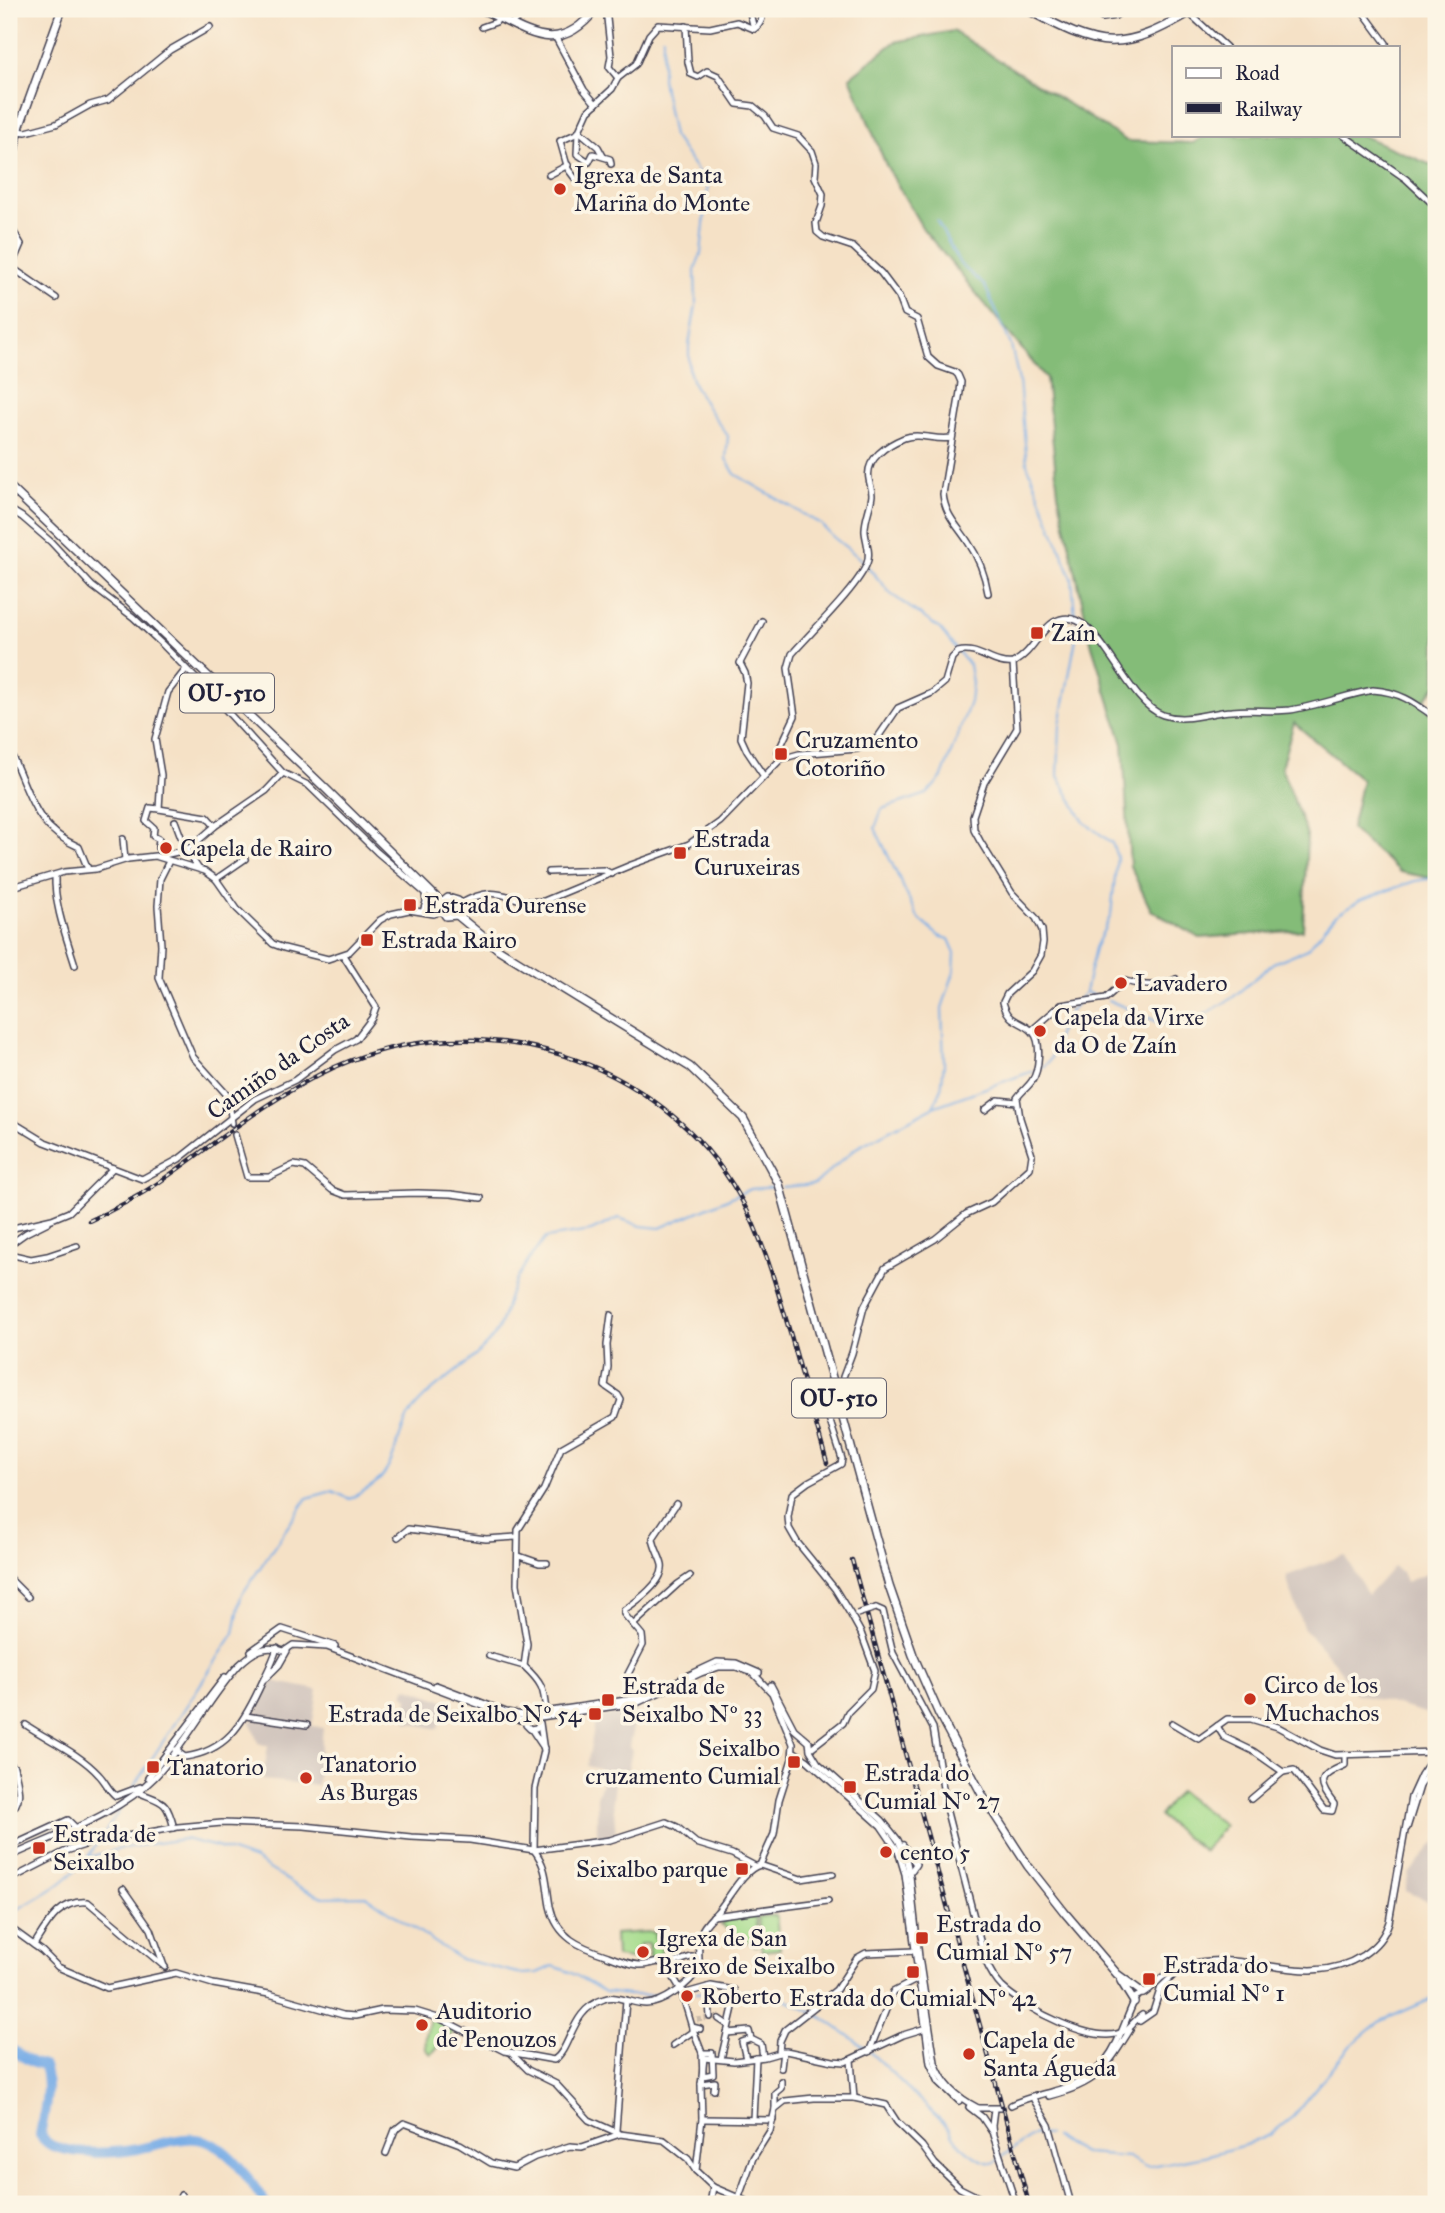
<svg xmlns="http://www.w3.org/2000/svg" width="1445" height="2213" viewBox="0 0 1445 2213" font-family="'IM FELL Great Primer',serif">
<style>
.industrial{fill:#cec1ba}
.green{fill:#a6dc8d;stroke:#647f64;stroke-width:2}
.forest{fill:#84bc78;stroke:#536f5a;stroke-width:2}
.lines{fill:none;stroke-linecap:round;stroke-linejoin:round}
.stream{stroke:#79ade6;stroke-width:2}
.river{stroke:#79ade6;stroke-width:10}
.minor-tunnel{stroke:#cbbbaa;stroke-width:5;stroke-dasharray:5 2.5;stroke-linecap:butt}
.minor-casing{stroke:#423f50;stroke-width:8}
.major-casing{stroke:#423f50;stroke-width:10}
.minor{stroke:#fff;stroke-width:5}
.major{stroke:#fff;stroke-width:7}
.rail-casing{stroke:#22223b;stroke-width:4.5}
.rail{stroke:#fcf5e5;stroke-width:2;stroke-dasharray:5;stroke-linecap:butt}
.minor-bridge-casing{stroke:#423f50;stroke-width:8;stroke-linecap:butt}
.minor-bridge{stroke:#fff;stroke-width:5}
.poi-dot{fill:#c8321e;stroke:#fcf5e5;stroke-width:2.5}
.labels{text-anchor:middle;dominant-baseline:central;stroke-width:7;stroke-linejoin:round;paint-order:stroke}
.shield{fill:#fcf5e5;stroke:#63616e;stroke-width:2}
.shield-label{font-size:23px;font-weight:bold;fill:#22223b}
.poi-label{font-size:24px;fill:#22223b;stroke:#fcf5e5;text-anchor:start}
.street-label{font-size:24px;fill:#22223b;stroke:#fcf5e5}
</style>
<rect width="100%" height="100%" fill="#fcf5e5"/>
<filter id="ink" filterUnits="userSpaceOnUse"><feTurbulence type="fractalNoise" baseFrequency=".0143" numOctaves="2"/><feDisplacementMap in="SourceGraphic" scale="14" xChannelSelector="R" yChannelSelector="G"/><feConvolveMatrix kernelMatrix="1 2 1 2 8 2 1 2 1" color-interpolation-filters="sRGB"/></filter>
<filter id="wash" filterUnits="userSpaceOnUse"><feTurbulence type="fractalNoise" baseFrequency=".00686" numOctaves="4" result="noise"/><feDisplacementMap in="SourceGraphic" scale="28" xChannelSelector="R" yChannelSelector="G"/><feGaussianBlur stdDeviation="1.57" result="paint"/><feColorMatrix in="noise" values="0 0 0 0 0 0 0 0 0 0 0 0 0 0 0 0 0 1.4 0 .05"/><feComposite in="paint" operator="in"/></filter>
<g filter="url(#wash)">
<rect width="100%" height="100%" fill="#f5e1c6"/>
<g class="industrial">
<path d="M1344,1555L1368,1595L1393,1567L1402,1572L1406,1582L1436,1570V1724L1432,1715L1354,1693L1336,1664L1303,1627L1286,1576Z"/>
<path d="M272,1681L318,1690L312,1726L323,1728L317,1785L263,1780L268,1746L258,1743L251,1723Z"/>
<path d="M406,1687L447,1702L438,1729L406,1722L408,1698L403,1694Z"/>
<path d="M637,1709L629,1746L632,1750L625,1783L615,1782L613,1800L616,1835L597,1839V1797L603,1779L602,1770L587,1766L596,1718Z"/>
<path d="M1436,1841V1902L1434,1904L1406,1891V1886L1409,1874Z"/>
</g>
<g class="green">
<path d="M1179,1791L1224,1825L1204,1851L1159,1816Z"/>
<path d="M755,1915L758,1945L755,1946L721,1925L727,1918Z"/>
<path d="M776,1915L780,1949L762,1951L758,1917Z"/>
<path d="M648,1932L656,1934L654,1938C663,1944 662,1950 660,1960H649V1944H640L639,1949H636L637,1960L616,1957L615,1934Z"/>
<path d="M430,2018L455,2029L453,2033L431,2054L426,2049C424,2033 428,2032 430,2018Z"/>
</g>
<path class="forest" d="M953,31L1127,141L1193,143L1206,135H1361L1436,167V686L1423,701L1436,722V879L1400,872L1351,829L1362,780L1294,723L1281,767L1307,835L1303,930L1200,938L1151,910L1130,866L1123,744L1092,646L1058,493L1046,378L923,229L886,165L850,77L895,42Z"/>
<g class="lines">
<g class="stream">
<path d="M663,37L662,79L673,136L708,186L701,253L695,270L696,305L689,345V370L693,383L707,407L728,436L726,459L735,474L822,525C833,541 851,548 864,563"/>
<path d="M937,221L960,264L985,286L1011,345L1019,381L1027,464L1072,578L1075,617"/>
<path d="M1075,623L1076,638L1060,725L1058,776L1084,822L1112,843L1117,857L1111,915L1095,948L1085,992L1079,1000"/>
<path d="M1085,992L1099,997"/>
<path d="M1108,1000L1163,1024L1187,1025L1232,998L1273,963L1307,949L1335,916L1360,900L1415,881L1436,878"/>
<path d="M1038,1069C1053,1063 1052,1054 1056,1041C1060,1027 1067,1015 1076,1004"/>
<path d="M933,1107L1033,1071"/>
<path d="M782,1187L815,1184L856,1148L933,1107L941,1090L944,1064L942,1008L954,972L955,953L949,939L939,936L918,918L875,828L882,809L927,794L942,777L970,702L972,683L969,665L940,629L891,594L868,567"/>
<path d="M134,1786L234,1633L241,1596L307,1498L332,1491L350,1499C359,1493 373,1487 381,1478C397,1460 397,1431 412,1411C436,1380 475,1365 497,1331C503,1321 505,1307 509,1296C518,1273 530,1256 546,1238L591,1231L619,1218L641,1226L660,1228L750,1189L777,1187"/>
<path d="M100,1840L122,1806"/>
<path d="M89,1857L123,1848L184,1839L217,1847L255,1860L300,1888L323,1897L366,1896L460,1959L522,1974L537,1973L553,1966L570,1972L605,1992L628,1995H666"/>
<path d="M9,1914C47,1893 71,1882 97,1844"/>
<path d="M735,1990L772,1992L823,2018L866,2048"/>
<path d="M696,1993L726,1991"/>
<path d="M870,2052L950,2129C956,2144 977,2162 993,2163L1034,2134L1048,2135"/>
<path d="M1054,2137L1085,2154L1128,2157L1146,2167L1209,2155L1245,2145L1270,2135L1291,2118L1351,2045L1379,2022L1436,1997"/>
</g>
<path class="river" d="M9,2048L33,2063L44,2066C51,2088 44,2114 40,2135C48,2146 54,2147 67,2150C91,2155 114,2153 138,2149C167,2143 194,2129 221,2149C240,2163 253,2186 266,2204"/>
</g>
</g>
<g filter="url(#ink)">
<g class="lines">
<path class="minor-tunnel" d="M697,2020L715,2017L719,2019"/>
<defs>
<g id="minor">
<path d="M606,9L611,56L609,67L618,78"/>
<path d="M749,9L754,29"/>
<path d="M1091,9L1102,18L1115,16L1124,9"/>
<path d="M1361,9L1386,43"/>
<path d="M1189,13L1226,47"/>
<path d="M511,23C520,13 535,15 547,9"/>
<path d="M686,26L688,62L691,74L698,77L707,71L718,76L737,104L753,106L765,116L773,128L798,136L812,151L816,163L815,177L823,194L822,206L816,223L817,232L823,237L853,247L881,273L899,297L905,313L917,319L928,357L938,366L955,372L958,375L961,382L960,392L943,494C945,515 957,525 968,542C979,558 985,575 988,593"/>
<path d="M482,27L496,22L499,17"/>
<path d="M556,38L584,90L596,104"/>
<path d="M18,131L26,132L56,124L90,105L108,100L170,50L210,27"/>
<path d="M579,131L598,147L603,156"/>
<path d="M1343,135L1406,179L1436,207"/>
<path d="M611,164L610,159L593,154L589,162L577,154L578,133L588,111L612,89L618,78L636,64L649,35L658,25L710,28L737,22L754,29C761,25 764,16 762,9"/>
<path d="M549,175L568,165"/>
<path d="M577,181L568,169L560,141L578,133"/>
<path d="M9,224L21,244L11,267L56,298"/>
<path d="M9,509L22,517L51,542L92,586L133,617L162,644L215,698L283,773L308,785L377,852L425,893L426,902L423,912"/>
<path d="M762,621L740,663L745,673L747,683L741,738L747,751L763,775"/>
<path d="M9,750C30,791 32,827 79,847L88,869"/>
<path d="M781,759L778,752L795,716L788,668L792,654C810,633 859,586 867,563C871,553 866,542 865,532C864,520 871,507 872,495C872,489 870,485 869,479C865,459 887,445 904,438C919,432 935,441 951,438"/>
<path d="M159,809L207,817L215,826"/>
<path d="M175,821L186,850L198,868"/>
<path d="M123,839L125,860"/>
<path d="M164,855L158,848L159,839L153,836L154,828L146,821L150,808L159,809L161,775L155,739L168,692L186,669"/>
<path d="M164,855L186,850L192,846L215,826L266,791L283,773"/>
<path d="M169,861L160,879L158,906L161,945L159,978L193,1057L228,1096L232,1123"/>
<path d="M548,872L604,870L612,874"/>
<path d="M55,875C54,905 66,936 75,965"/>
<path d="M216,879L245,859"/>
<path d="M9,888L64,872L96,869L128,859L155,856L205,871L216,879L237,909L273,944L284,948L328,959L349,952L380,920L391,914L409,910L434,914L442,910"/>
<path d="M460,904C502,880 507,905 544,901L631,865L689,844L720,822L781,759L799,754L857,749L869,744L878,737L898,708L932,693L945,682L952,658L958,652C978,646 993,666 1013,663C1033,652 1039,631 1054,622C1096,597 1122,701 1163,715C1187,723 1208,712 1232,711C1251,709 1271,712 1290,710C1318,706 1345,695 1373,690C1401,692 1415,703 1436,718"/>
<path d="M1032,1030L1061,1005L1106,998L1125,981C1144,986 1159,988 1176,979"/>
<path d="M985,1110L998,1100L1017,1102"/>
<path d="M9,1120L45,1142L142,1179L179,1159L255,1099L295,1080L335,1050L356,1039L372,1018L376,1007L343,955"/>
<path d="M235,1135L247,1177H269L294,1165L305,1167L332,1190L345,1195L418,1193L451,1194L481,1198"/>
<path d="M9,1229L52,1219L69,1212L113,1168"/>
<path d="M9,1245L26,1233L48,1222"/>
<path d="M9,1254L31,1259L47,1256L77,1246"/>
<path d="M843,1377L852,1353L864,1307L885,1268L935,1239L966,1214L992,1202L1030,1168L1032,1155L1020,1118L1017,1098C1021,1092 1028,1087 1032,1081C1039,1071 1042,1042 1033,1032C1021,1019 1009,1025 1003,1002L1007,994L1032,971L1041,955L1043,942L1042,930L1036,918L1012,893L980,841L974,830L973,816L984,783L1017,728L1013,663"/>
<path d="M398,1537L408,1529L486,1539L517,1537"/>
<path d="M519,1556L539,1563H547"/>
<path d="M9,1578L28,1597"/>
<path d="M876,1608L883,1611L893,1653L933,1728L947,1812L985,1960C990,1971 994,1979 1002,1987C1023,2007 1098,2049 1126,2030C1131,2026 1136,2019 1142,2015"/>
<path d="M634,1624L678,1584L690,1576"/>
<path d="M251,1651L282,1629L335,1646"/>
<path d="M489,1656L524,1666"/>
<path d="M266,1678L279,1665L287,1651"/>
<path d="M436,1685L506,1712L523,1715L640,1698L717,1662L736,1663L759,1673"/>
<path d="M771,1685L794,1729L809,1742L810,1750L818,1763L882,1820L898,1840L906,1858L910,1876L919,1957L935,2062C943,2085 957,2097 978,2108"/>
<path d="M640,1698L631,1685L628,1674L643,1645L642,1635L624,1614V1610C636,1602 665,1581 662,1565C660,1556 654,1548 653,1538L676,1504"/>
<path d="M546,1712C544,1688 542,1683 524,1666L527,1644L517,1584L518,1530L544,1489L561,1448L615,1417L621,1400L618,1395L605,1386L608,1367L607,1345L611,1315"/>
<path d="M246,1716L307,1725"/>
<path d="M527,1718L526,1725L530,1729L536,1728L539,1725"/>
<path d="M1172,1723L1199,1739L1227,1719H1251L1278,1727L1320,1750L1335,1755L1436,1752"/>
<path d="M26,1725C50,1741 79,1753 99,1775C106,1782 108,1790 116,1796L140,1787"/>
<path d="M1217,1726L1224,1737L1253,1751L1283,1772"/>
<path d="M532,1730L544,1748"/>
<path d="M811,1748L843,1723L848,1712L871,1689L875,1671L861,1633L851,1615L835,1589L797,1542L789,1528L788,1517L792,1494L808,1482L841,1464L842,1459L821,1393L827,1384"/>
<path d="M175,1750L185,1757C226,1751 242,1725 259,1689C265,1676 273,1662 277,1648"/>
<path d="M793,1751L807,1760L881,1826L898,1851L905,1874L930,2063L939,2082L959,2101"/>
<path d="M9,1763L14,1767C17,1782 25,1802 9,1811"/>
<path d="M148,1778L225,1677"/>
<path d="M138,1792C163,1803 166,1798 174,1828"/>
<path d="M1251,1799L1283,1772L1294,1770L1324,1810L1332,1811L1334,1804C1316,1781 1319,1776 1345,1765V1756"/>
<path d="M1407,1828L1420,1786L1436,1762"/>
<path d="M903,1845L916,1864L912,1870L907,1871"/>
<path d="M9,1847L68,1820L74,1826"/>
<path d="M534,1850C548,1868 546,1885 550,1906C557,1938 580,1947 608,1956C618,1960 628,1964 639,1965C649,1966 656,1960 665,1963L681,1990L692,2027L704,2058L701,2085L702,2119L696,2171"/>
<path d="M534,1850L535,1789L544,1751L540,1723"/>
<path d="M9,1857C56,1835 118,1815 155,1777C187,1743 208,1699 239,1665C254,1651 265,1644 284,1651L293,1645L327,1647L520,1720L637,1703L701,1673L719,1667H736L753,1673L772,1693L793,1744L792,1759L779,1800L774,1834L760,1865C743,1869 729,1899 717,1912C711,1919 704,1924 701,1933C696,1945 701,1962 698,1969C691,1984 662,2004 646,2004C632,2004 617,1994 604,1999C570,2010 572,2048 554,2060L504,2051L441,2019L415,2011L383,2010L355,2016L343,2015L269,1994L213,1984L176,1973L107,1988L58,1967L42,1951L9,1927"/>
<path d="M760,1865L801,1879L833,1874"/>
<path d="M9,1880L66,1851L94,1842L178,1827L222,1823L304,1826L411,1837L470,1840L534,1850L610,1840L666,1822L677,1827L696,1843L732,1854L755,1866"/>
<path d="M123,1889L151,1929L164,1966"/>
<path d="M713,1916L828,1901"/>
<path d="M34,1945C47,1924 60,1899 88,1902L165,1967"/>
<path d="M667,1965L691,1957L698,1958"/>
<path d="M708,1987L710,2017"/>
<path d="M681,1990L686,1993L711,1986L734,1990L735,1999L721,2059"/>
<path d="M719,2019L728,2025"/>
<path d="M1140,2021L1153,2012L1161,1987L1179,1970"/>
<path d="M727,2033L749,2031L751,2039L761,2044L763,2057"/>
<path d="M673,2045L692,2032V2027L700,2029"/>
<path d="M869,2052L893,1992L918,1979"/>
<path d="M702,2053H712L713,2074L703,2076Z"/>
<path d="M779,2053L780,2041L785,2030L836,1990L857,1958L866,1953L915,1951"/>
<path d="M512,2054L528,2070L556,2084L589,2120L620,2134L664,2140L688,2159L696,2171L713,2187L753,2204"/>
<path d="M704,2058L734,2061L765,2057L786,2051L833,2061L845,2062L903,2035L926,2028"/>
<path d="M746,2059L742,2042L751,2039"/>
<path d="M851,2060L854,2098"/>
<path d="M781,2068L783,2051"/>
<path d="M701,2084L715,2082L714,2090"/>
<path d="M1049,2096C1097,2084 1105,2070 1130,2030"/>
<path d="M1034,2100L1049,2125L1071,2204"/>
<path d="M1011,2105C1027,2097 1046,2094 1063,2088C1115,2070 1116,2040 1136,1997C1139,1995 1142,1994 1145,1993C1151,1989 1156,1983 1161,1978C1172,1969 1186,1964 1200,1962C1255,1953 1311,1989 1363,1955C1376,1946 1384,1937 1389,1922L1411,1797L1421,1775L1436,1753"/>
<path d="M969,2107L982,2117L992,2132"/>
<path d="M977,2108H1000"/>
<path d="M775,2109V2093L781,2088V2081"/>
<path d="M994,2109L992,2125L993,2135L1016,2204"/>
<path d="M702,2119L773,2120"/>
<path d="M753,2119L756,2058"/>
<path d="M616,2130L626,2000"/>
<path d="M386,2153L395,2130L404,2123L460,2144L491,2163L514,2168L535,2157L570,2146L582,2147L620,2134"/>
<path d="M739,2197L753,2158L770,2131L775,2109L785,2101L814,2098H854L886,2105L897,2122L922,2146L935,2164L960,2188L992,2204"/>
<path d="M177,2204L181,2195"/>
<path d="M710,2204L713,2187"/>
</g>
<g id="major">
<path d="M481,9C527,30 557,59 596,9"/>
<path d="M1026,9C1103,50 1119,54 1196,9"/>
<path d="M9,173L20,125L62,9"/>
<path d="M9,486L323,786L442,903"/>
<path d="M442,903V910L446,916L457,915L498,949L690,1067L743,1118L779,1184L889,1586L913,1655L939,1714L985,1800L1028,1866L1065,1913L1117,1974L1143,1993"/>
<path d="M442,903L448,898L458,901L461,907L457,915"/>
<path d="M1121,1981L1134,2002"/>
</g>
</defs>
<use href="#minor" class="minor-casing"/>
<use href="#major" class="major-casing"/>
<use href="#minor" class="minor"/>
<use href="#major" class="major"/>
<defs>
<g id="rail">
<path d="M89,1221C113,1210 136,1198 158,1183C216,1143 271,1096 335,1067C480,1002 661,1057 740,1197C764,1240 777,1289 791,1336C803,1378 815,1421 827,1463"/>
<path d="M852,1560L1029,2204"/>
</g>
</defs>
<use href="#rail" class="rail-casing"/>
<use href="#rail" class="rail"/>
<defs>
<path id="minor-bridge" d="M857,1614L876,1608"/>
</defs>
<use href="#minor-bridge" class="minor-bridge-casing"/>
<use href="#minor-bridge" class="minor-bridge"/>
</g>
</g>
<g class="poi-dot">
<circle cx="560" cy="189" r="7"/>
<rect x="1030" y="626" width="14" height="14" rx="3.5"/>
<rect x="774" y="747" width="14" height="14" rx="3.5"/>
<circle cx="166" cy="848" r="7"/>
<rect x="673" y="846" width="14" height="14" rx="3.5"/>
<rect x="403" y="898" width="14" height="14" rx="3.5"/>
<rect x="360" y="933" width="14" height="14" rx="3.5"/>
<circle cx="1121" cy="983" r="7"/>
<circle cx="1040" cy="1031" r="7"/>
<circle cx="1250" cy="1699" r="7"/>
<rect x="601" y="1693" width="14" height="14" rx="3.5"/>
<rect x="588" y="1707" width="14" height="14" rx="3.5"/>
<rect x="787" y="1755" width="14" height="14" rx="3.5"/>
<rect x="146" y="1760" width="14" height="14" rx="3.5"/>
<circle cx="306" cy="1778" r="7"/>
<rect x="843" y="1780" width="14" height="14" rx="3.5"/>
<rect x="32" y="1841" width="14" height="14" rx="3.5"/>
<circle cx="886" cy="1852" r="7"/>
<rect x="735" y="1862" width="14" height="14" rx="3.5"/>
<rect x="915" y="1931" width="14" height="14" rx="3.5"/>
<circle cx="643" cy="1952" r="7"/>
<rect x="906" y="1965" width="14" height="14" rx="3.5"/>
<rect x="1142" y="1972" width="14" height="14" rx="3.5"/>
<circle cx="687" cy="1996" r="7"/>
<circle cx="422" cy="2025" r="7"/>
<circle cx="969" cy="2054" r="7"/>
</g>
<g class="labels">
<g class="shield">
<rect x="180" y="673.5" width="94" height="39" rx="5"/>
<rect x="792" y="1378.5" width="94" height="39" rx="5"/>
</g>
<g class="shield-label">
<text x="227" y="693">OU-510</text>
<text x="839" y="1398">OU-510</text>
</g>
<g class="poi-label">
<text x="574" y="175">Igrexa de Santa<tspan x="574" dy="28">Mariña do Monte</tspan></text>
<text x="1051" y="633">Zaín</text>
<text x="795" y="740">Cruzamento<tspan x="795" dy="28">Cotoriño</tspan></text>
<text x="694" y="839">Estrada<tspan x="694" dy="28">Curuxeiras</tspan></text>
<text x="180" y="848">Capela de Rairo</text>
<text x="424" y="905">Estrada Ourense</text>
<text x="381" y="940">Estrada Rairo</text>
<text x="1135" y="983">Lavadero</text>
<text x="1054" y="1017">Capela da Virxe<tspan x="1054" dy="28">da O de Zaín</tspan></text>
<text x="1264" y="1685">Circo de los<tspan x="1264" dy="28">Muchachos</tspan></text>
<text x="622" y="1686">Estrada de<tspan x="622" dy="28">Seixalbo Nº 33</tspan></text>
<text x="581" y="1714" text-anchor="end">Estrada de Seixalbo Nº 54</text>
<text x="780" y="1748" text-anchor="end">Seixalbo<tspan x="780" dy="28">cruzamento Cumial</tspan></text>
<text x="320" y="1764">Tanatorio<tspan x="320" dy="28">As Burgas</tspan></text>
<text x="167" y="1767">Tanatorio</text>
<text x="864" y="1773">Estrada do<tspan x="864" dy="28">Cumial Nº 27</tspan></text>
<text x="53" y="1834">Estrada de<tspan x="53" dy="28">Seixalbo</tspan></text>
<text x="900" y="1852">cento 5</text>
<text x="728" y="1869" text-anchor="end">Seixalbo parque</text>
<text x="936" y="1924">Estrada do<tspan x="936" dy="28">Cumial Nº 57</tspan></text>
<text x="657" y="1938">Igrexa de San<tspan x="657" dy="28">Breixo de Seixalbo</tspan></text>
<text x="1163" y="1965">Estrada do<tspan x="1163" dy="28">Cumial Nº 1</tspan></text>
<text x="701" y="1996">Roberto</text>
<text x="913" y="1998" text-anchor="middle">Estrada do Cumial Nº 42</text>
<text x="436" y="2011">Auditorio<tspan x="436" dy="28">de Penouzos</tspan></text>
<text x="983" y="2040">Capela de<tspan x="983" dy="28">Santa Águeda</tspan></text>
</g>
<g class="street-label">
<text transform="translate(278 1066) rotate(-35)">Camiño da Costa</text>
</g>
</g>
<rect width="1445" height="2213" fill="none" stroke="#fcf5e5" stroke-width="35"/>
<rect x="1172" y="46" width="228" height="91" fill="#fcf5e5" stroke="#a5a1a1" stroke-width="2"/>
<rect x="1186" y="68" width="35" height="10" fill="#ffffff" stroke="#a5a1a1" stroke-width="2"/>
<text x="1235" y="80" font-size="21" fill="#22223b">Road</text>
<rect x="1186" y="103" width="35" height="10" fill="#22223b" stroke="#a5a1a1" stroke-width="2"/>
<text x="1235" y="116" font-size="21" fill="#22223b">Railway</text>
</svg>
